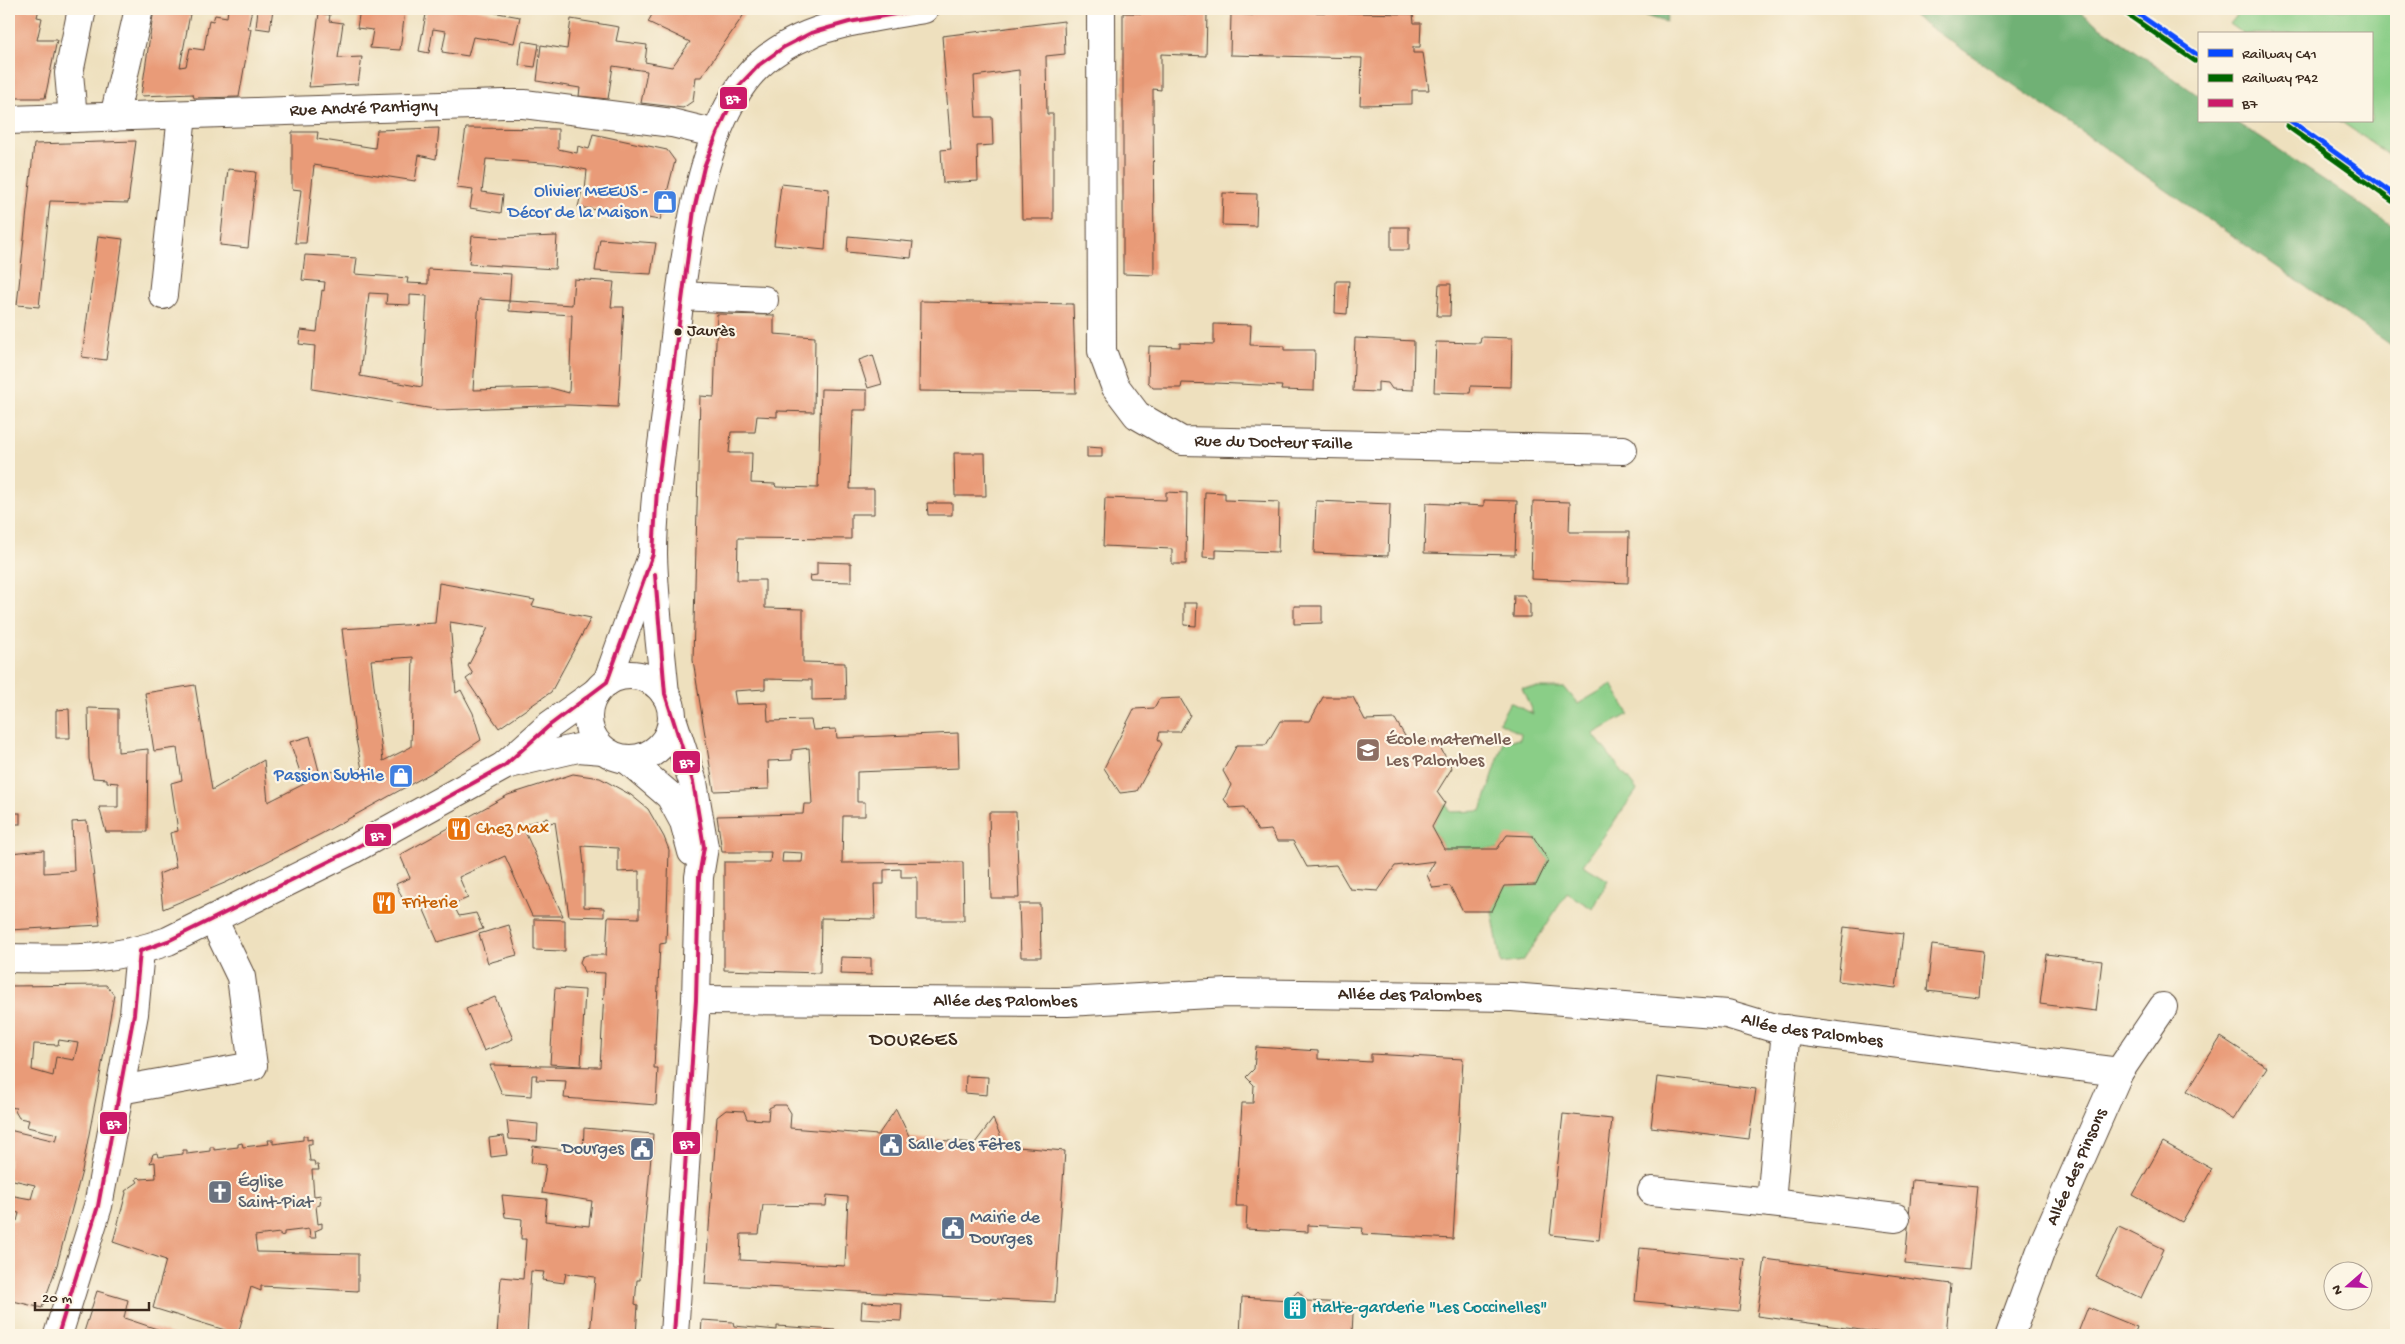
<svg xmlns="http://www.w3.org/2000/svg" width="2405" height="1344" viewBox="0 0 2405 1344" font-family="'Gochi Hand',sans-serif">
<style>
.green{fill:#8ace87;stroke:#627c52}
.forest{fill:#6fb174;stroke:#556e49}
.building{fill:#e99b78;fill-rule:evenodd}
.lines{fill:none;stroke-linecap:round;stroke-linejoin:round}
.minor-casing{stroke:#564536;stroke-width:30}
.minor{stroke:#fff;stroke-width:28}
.bus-1-casing{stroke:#fcf5e5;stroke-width:8}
.bus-1{stroke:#cc1a69;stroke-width:4}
.rail-1-casing{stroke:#fcf5e5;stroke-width:9}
.rail-2-casing{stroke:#fcf5e5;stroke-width:9}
.rail-1{stroke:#0749ff;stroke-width:5}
.rail-2{stroke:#060;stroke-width:5}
.bus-dot{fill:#3b2a1e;stroke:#fcf5e5;stroke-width:2}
.labels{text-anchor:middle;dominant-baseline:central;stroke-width:4.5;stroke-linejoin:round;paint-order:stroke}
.bus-label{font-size:17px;fill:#3b2a1e;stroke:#fcf5e5;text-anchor:start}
.street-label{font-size:18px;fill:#3b2a1e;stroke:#fcf5e5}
.shop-label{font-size:18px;fill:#366cbe;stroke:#fcf5e5;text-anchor:end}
.education-label{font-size:18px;fill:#785e54;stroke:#fcf5e5;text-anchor:start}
.food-label{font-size:18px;fill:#c56008;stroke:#fcf5e5;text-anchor:start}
.service-label{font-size:18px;fill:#4e5e75;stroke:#fcf5e5;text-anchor:start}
.worship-label{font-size:18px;fill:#5b616d;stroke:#fcf5e5;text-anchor:start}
.culture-label{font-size:18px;fill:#0d838f;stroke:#fcf5e5;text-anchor:start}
.quarter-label{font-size:20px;letter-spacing:1px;fill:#3b2a1e;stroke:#fcf5e5}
.line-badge{stroke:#fcf5e5;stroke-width:2}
.badge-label{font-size:14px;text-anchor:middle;font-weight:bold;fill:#fff}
</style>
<rect width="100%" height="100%" fill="#fcf5e5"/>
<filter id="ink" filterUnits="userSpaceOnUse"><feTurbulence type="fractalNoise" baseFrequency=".02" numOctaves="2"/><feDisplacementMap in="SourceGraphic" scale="10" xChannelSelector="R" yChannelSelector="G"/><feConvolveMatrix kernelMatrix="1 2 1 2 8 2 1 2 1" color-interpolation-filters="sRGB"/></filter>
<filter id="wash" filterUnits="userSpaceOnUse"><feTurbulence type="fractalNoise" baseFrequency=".0096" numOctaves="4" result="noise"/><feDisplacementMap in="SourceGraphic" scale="20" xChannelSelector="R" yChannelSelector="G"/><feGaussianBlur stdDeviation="1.12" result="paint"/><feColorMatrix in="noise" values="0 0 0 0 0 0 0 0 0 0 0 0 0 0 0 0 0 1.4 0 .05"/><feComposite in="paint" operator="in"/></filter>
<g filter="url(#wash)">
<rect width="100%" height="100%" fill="#eee0be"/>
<g class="green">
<path d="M2242,9H2396V159L2340,121H2371V34H2244L2230,24Z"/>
<path d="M1612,684L1629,714L1593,734L1637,790L1583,865L1608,880L1593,909L1567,893L1523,961L1501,964L1492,911L1504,886L1536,885L1548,860L1533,836H1507L1497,849H1444L1432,827L1445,803L1451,812L1481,811L1504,741L1520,739L1521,734L1499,722L1510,702L1533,714L1522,688H1565L1578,704Z"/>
</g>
<g class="forest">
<path d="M1623,9H1669L1666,22Z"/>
<path d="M1904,9H2075L2199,96V121H2235L2396,228V349Z"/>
</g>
<g id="blocks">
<g class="building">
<path d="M9,9H39L37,17L42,18L37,40H57L45,98H9Z"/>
<path d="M154,9H191L180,67L186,66L190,48L204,50L209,20L213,21L215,15L227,17L228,9H252L248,29H251L239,97L194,98L193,94L141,96Z"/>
<path d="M258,9H273L270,30L256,28Z"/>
<path d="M360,9H404L405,11L400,50L370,48L373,30L357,28Z"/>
<path d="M427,9H475L520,17L514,43L473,37L468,56L442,52L446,31L433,29L429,53L419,51Z"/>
<path d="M655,9L747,10L701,77H696L693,101L683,108L641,103L647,71L613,66L608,99L579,96L580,88L537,81L541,45L567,49L571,19L619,27L616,41L647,45L645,62L672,67L690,42L648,22Z"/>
<path d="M1255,9H1298L1297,12L1413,14L1414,23H1421L1420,47H1413V53H1423L1429,90H1412V104L1360,105L1362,58L1230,55L1231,14L1253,15Z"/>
<path d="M319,13L330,15L329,21L343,23L338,58L362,57L358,84L309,87Z"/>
<path d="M1123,13L1207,14L1206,56L1161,54V90L1153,89L1154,275L1123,274Z"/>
<path d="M1064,21L1065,54L1046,56L1047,114H1053V219H1022L1019,70L974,76L976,117H992L993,145L977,146L978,181L943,183L941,150L951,149L942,36Z"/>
<path d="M522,41L539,44L535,67L519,65Z"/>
<path d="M439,128L436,159L419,155L415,181L314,165L306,243H295L301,190L292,189V132H318L317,139L375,148L377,130Z"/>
<path d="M466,128L558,129V149L577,153L578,146L589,149L593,134L667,150L675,161L660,220L578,207L582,190L585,191L587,170L556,164L486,159L482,192L503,195L501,213L470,208L473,190L457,188Z"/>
<path d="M136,141L128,203L50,201L39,307L17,305L34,144Z"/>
<path d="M228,169L256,172L248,248L220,245Z"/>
<path d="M781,184L829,189L825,250L774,245Z"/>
<path d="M1223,193L1257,194L1256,226L1222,225Z"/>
<rect x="1391" y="227" width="18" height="23"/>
<path d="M98,236L123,239L106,360L82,357Z"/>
<path d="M472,236L503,238L557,236L555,269L469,264Z"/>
<path d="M848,236L913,242L911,258L847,252Z"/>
<path d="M600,239L656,243L651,274L595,271Z"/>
<path d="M305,255L357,258L355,274L408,278L407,283L428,284V269L511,274L509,301L479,299L473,390L551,388L569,393L572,315L509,311V301L572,305L574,279L614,282L611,307H624L618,407L568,405L440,410L312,389L315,346L299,344L301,330L317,332L322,290L324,291L325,282L302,280ZM369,293L387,294L386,304L410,305V295L427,296L422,387L360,376Z"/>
<path d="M1336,281H1349L1347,314L1335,313Z"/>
<path d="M1439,284H1451L1450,316H1437Z"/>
<path d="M920,301L1073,304L1076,393L919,391Z"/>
<path d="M717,314L774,315V334L815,337L814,412L777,411V417L757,416L755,432H731L729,453H752L751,483L775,484L776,487L818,488L821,389L867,390V410H853L850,489H874V514H851V539L738,538L737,580H765V608L803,609V662L845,663L846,699L812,700V680L765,679V689L734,691L736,704L767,703L768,721L811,720L813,730L836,729L837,738L958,733L959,768L857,772V802H865V816H843L842,863L963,862L964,920H917V877H901V869L884,870V884H874L875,919L821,918L820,973L724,970V862H770L771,852H722L717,816L803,814L804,804H812L809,748L792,750V760L768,761L769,789L714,791L693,660L700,396L714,397ZM783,852L803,853L802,862H782Z"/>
<path d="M1214,324L1251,325L1250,345L1284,346V350H1315L1314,391L1281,390L1282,386L1215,383V384L1182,383L1181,388H1153L1148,382L1149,346L1180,347V343L1214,344Z"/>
<path d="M1481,337L1512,338L1511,387L1471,386L1470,393L1434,392L1436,342L1480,343Z"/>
<path d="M1355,338L1414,341L1413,390L1392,389L1388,383L1378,382V392L1353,391Z"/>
<path d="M873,355L882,384L868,388L859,360Z"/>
<path d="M1087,447L1102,448V457H1087Z"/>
<path d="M954,453H985L986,496H955Z"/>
<path d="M1166,492L1187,493L1186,564H1172V549L1103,546L1105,498L1166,500Z"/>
<path d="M1205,492L1225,493V500L1279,502L1278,552L1216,550V558L1203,557Z"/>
<path d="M1484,500L1517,501L1515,555L1424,553L1426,503L1484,506Z"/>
<path d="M1316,501L1390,504L1388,556L1314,553Z"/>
<path d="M1533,501L1570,502L1569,532H1629L1628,583L1531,579Z"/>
<path d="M927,503H952V515H928Z"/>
<path d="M817,562L851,563V582L811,581L810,576L817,575Z"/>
<path d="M439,583L535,600L532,606L591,618L551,692L499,728L466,679L473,674L468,666L488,628L450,622L456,693L461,690L463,694L473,713L481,740L431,773L321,834L227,882L163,909L159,874L176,867L170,833L178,831L171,783L182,780L177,748L154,751L145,693L195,685L212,790L264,760L268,802L304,784L290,742L310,736L320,775L335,771L343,774L362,769L355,735L342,629L435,623ZM413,657L411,747L383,761L371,660Z"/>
<path d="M1514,595H1524L1530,604V617H1513Z"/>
<path d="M1184,603H1197L1196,626L1184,625Z"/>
<path d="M1294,606H1322V623L1294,624Z"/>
<path d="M1323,697H1353L1365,720L1395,719L1409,743L1437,742L1452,768L1437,792L1445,803L1432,827L1444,849H1497L1507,835L1533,836L1548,860L1536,885L1504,886L1492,911H1463L1450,886L1433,888L1427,875L1435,861L1395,866L1378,891L1350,889L1336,865L1307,867L1293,841H1277L1271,830L1258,831L1244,807L1230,808L1224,799L1231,785L1223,771L1237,745H1266L1280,721H1310Z"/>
<path d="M1180,698L1190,715L1180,732H1160L1158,739L1162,744L1137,791L1120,793L1104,768L1134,709L1154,708L1159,699Z"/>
<path d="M88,708L118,709V752L148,749L147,832H106L99,807H118V783L107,782V779L93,778L89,759Z"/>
<path d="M69,709L70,738H56V710Z"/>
<path d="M573,774L600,778L631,795L648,809L664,837L669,850L666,943L660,944L654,1068H658L656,1105L564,1098L566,1081L536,1080L537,1075H532L531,1096L502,1094L490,1065L600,1067L605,973L584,972L580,962L582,957L587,955H606L608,917L639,918V871L618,872V848L582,846L584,866V907L604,908V917L569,916L555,822L549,823L547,818L522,825L563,916H532L505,856L459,877L468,898L453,904L459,916L476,913L483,929L438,942L420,901L406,907L396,884L410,878L400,855L508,795Z"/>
<path d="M989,812H1016L1019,898H991Z"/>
<rect x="9" y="813" width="11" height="11"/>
<path d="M87,821L100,925L9,930V853L44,850V873L74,871L72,822Z"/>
<path d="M1019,904H1040L1041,957H1021Z"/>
<path d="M534,919L565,920V951L534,950Z"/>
<path d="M509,925L517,955L488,963L479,934Z"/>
<path d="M1844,927L1903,934L1896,988L1838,981Z"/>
<path d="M1932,945L1983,951L1979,997L1927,991Z"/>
<path d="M2046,954L2102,961L2096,1011L2040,1004Z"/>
<path d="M841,957L871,958V975L840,974Z"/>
<path d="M106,985L114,995L98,1087L82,1171L57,1265L42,1308L9,1300V1220L17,1221L19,1213L9,1211V1195L31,1199L35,1185L9,1179V1130L56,1141L58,1134L27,1127L29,1120L19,1118L15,1111L16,1108L9,1107V986ZM59,1040L78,1043L74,1060L56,1057L53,1076L32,1070L34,1044L58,1045Z"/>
<path d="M555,988L585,990L581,1066L550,1064Z"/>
<path d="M495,997L513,1039L484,1051L466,1009Z"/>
<path d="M2221,1037L2267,1067L2233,1120L2187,1091Z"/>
<path d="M1256,1047L1318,1051V1059L1371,1062V1054L1463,1059L1453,1239L1362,1234L1363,1228L1308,1225V1232L1246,1229L1247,1206H1236L1242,1103H1253L1254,1085L1246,1077L1254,1069Z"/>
<path d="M966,1076L988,1077L987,1095L965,1093Z"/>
<path d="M1657,1077L1756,1089L1749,1139L1651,1127Z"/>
<path d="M775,1105H786L791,1113L790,1128L878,1135L896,1109L910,1138L975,1143L993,1119L1005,1146L1065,1151L1055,1302L705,1284L717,1117L726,1110L744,1111L747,1119L768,1120L769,1108ZM827,1195L848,1197L845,1266L740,1260L741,1234H759L763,1205L826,1206Z"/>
<path d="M1563,1114L1612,1119L1599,1240L1550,1235Z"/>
<path d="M507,1121L538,1124L537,1141L509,1139Z"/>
<path d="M584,1128L653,1134L640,1280H637L635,1304L638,1305L636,1335H590L595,1277L566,1273L564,1283L542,1280L544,1272L531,1271L527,1335H497L501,1277L523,1279L526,1239H521L522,1219L505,1217L502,1195L547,1199L545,1221L589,1226L592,1201L542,1193L546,1165L531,1163L533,1146L583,1152Z"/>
<path d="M303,1136H307V1140L312,1139V1144H308L310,1161H314L315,1165H318L319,1170H312L314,1196L321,1195L320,1205L316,1206L318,1224L322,1223V1228L315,1231L316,1238H310L309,1229L284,1232V1235L280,1236V1233L255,1236L257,1252L358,1254V1291L261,1286V1291L251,1287L238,1334L153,1308L166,1260L113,1242L126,1193L125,1191L138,1182L136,1179L139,1177L141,1179L156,1178L155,1162L150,1163L153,1154L157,1153L158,1157L183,1154V1150H187V1154L210,1151V1147H214V1150L238,1147V1144L242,1143L243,1147L269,1144L268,1140H273V1144L303,1140Z"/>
<path d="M504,1136L507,1155L491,1157L489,1138Z"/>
<path d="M2163,1142L2212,1169L2182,1222L2133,1195Z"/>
<path d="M1912,1180L1977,1186L1969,1270L1905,1264Z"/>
<path d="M2119,1227L2164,1249L2141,1298L2096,1277Z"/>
<path d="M1640,1248L1745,1259L1739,1311L1635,1301Z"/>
<path d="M1765,1259L1951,1284L1946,1335H1898L1757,1316Z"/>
<path d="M97,1291L128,1300L124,1318L175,1335H83Z"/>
<path d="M1298,1291L1307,1301L1344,1303L1353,1313L1352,1335H1240L1242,1297L1289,1300Z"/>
<path d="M862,1302L902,1304L901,1321L861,1319Z"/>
<path d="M2088,1307L2137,1327L2134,1335H2077Z"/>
<path d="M702,1320L733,1322L734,1326L777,1330V1326L835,1330V1335H701Z"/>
</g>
</g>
</g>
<g filter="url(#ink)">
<use href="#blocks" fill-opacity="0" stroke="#564536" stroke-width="1"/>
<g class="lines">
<defs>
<g id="minor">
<path id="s1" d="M1101,9L1102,351L1115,386L1137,415L1182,441L1623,450"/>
<path d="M114,117L139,9"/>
<path d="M73,118L69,73L82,9"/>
<path id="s2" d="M9,120L503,104H524L672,123L717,134"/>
<path d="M163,295L182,115"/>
<path d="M681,296L764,300"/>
<circle cx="630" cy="717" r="42"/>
<path d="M607,682L650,562"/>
<path d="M665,694C661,648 654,600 653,554C653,499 663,443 669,389C680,301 692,128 758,66C803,24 866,19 924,9"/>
<path d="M672,718L693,782L704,847L699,877L696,1000L674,1335"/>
<path d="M628,760L670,796L684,822L692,852"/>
<path d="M505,765L578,748L603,750"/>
<path d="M9,958C69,959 110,962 168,941L350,851L504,766L550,725L595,693"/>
<path id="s3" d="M696,1000L1067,1002L1228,993L1512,997L1727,1014L1774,1028L2119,1072"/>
<path d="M120,1090L253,1066L241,977L213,919"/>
<path d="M1652,1191L1771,1203L1786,1029"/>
<path d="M1771,1203L1896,1218"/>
<path d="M58,1335L98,1206L134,1014L140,951"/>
<path id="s4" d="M2010,1335L2044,1242L2119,1072L2163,1007"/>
</g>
</defs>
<use href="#minor" class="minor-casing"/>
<use href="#minor" class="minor"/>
<defs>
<g id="bus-1">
<path d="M655,574L665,694L693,782L704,847L699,877L696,1000L674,1335"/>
<path d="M58,1335L98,1206L134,1014L140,951L168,941L350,851L504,766L550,725L607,682L653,554L657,489L694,210L704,167L717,134L739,86L759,65L784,47L811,33L849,22L924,9"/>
</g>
</defs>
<use href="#bus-1" class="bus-1-casing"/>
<use href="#bus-1" class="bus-1"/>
<defs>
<g id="rail-1">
<path d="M2131,9L2199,56"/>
<path d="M2291,121L2396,196"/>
</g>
<g id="rail-2">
<path d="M2127,14L2195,61"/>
<path d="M2287,126L2392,201"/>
</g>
</defs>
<use href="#rail-1" class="rail-1-casing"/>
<use href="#rail-2" class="rail-2-casing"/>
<use href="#rail-1" class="rail-1"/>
<use href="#rail-2" class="rail-2"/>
</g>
</g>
<defs>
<symbol id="shop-square" viewBox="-11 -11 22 22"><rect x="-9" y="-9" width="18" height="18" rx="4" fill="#3f7fe0" stroke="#fcf5e5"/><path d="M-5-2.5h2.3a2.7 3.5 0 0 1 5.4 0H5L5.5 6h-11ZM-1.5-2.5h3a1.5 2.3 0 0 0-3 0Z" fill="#fff"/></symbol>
<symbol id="school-square" viewBox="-11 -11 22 22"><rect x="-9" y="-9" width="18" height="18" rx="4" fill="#8d6e63" stroke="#fcf5e5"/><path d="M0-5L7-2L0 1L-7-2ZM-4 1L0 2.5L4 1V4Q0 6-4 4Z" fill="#fff"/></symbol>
<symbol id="restaurant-square" viewBox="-11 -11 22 22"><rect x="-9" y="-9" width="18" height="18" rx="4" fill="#e8710a" stroke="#fcf5e5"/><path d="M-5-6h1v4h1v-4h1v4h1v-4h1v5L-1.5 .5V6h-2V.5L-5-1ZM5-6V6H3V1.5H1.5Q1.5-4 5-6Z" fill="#fff"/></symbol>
<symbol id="civic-square" viewBox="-11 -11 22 22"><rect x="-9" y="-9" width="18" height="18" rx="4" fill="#5c6f8a" stroke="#fcf5e5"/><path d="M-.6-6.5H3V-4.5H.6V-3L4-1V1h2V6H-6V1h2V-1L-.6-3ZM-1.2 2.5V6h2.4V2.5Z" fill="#fff"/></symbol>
<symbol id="church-square" viewBox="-11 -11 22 22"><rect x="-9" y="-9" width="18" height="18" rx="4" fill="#6b7280" stroke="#fcf5e5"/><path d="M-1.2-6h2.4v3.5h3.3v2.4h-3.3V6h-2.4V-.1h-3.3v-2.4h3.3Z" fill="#fff"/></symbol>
<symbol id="building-square" viewBox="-11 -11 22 22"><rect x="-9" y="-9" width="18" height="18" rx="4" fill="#0f9aa8" stroke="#fcf5e5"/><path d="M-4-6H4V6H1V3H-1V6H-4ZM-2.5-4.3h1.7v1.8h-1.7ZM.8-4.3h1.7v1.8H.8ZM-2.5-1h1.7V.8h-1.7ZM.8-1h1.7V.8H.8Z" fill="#fff"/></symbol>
</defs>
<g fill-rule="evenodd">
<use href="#shop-square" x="651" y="188" width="28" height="28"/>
<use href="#school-square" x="1354" y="736" width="28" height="28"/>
<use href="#shop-square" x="387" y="762" width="28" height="28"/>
<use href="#restaurant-square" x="445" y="815" width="28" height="28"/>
<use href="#restaurant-square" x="370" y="889" width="28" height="28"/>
<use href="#civic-square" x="877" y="1131" width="28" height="28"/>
<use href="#civic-square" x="628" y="1135" width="28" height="28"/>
<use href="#church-square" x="206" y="1178" width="28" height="28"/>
<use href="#civic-square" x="939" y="1214" width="28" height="28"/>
<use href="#building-square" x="1281" y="1294" width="28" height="28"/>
</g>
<circle class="bus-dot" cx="678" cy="332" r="4.5"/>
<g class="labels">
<g class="bus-label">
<text x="687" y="332">Jaurès</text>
</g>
<g class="street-label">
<text stroke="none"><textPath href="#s2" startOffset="355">Rue André Pantigny</textPath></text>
<text stroke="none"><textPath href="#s1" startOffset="559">Rue du Docteur Faille</textPath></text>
<text stroke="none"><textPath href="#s3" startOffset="714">Allée des Palombes</textPath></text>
<text stroke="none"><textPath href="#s3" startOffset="309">Allée des Palombes</textPath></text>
<text stroke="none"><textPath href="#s3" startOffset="1119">Allée des Palombes</textPath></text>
<text stroke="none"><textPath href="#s4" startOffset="181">Allée des Pinsons</textPath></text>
</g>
<g class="shop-label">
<text x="648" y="192">Olivier MEEUS -<tspan x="648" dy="21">Décor de la Maison</tspan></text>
<text x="384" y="776">Passion Subtile</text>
</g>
<g class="education-label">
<text x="1386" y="740">École maternelle<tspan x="1386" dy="21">Les Palombes</tspan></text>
</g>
<g class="food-label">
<text x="476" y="829">Chez Max</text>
<text x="402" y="903">Friterie</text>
</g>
<g class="service-label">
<text x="908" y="1145">Salle des Fêtes</text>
<text x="624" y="1149" text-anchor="end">Dourges</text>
<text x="970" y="1218">Mairie de<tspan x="970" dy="21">Dourges</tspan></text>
</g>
<g class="worship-label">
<text x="238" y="1182">Église<tspan x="238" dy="21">Saint-Piat</tspan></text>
</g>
<g class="culture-label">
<text x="1312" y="1308">Halte-garderie "Les Coccinelles"</text>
</g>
<g class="quarter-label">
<text x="914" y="1041">DOURGES</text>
</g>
</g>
<g class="line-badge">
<rect x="719" y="86" width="29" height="24" rx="5" fill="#cc1a69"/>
<rect x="672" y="750" width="29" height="24" rx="5" fill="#cc1a69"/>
<rect x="364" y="823" width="28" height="24" rx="5" fill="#cc1a69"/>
<rect x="99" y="1111" width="29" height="24" rx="5" fill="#cc1a69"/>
<rect x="672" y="1131" width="29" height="24" rx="5" fill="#cc1a69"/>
</g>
<g class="badge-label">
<text x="733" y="103">B7</text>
<text x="687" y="767">B7</text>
<text x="378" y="840">B7</text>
<text x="114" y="1128">B7</text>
<text x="687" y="1148">B7</text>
</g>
<rect width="2405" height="1344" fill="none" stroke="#fcf5e5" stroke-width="30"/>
<rect x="2198" y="32" width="175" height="90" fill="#fcf5e5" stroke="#afa495"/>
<rect x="2208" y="49" width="25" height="8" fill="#0749ff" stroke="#afa495"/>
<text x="2242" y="58" font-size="15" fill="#3b2a1e">Railway C41</text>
<rect x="2208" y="74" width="25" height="8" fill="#006600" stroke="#afa495"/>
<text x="2242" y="82" font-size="15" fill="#3b2a1e">Railway P42</text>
<rect x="2208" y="99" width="25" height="8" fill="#cc1a69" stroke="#afa495"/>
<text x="2242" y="108" font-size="15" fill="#3b2a1e">B7</text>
<g transform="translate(2348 1286) rotate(250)"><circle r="24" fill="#fcf5e5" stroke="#afa495"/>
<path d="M0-4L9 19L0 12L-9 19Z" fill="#b5179e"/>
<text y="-8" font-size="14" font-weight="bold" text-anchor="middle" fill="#3b2a1e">N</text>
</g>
<path d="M35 1302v8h114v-8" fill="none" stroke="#3b2a1e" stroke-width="2.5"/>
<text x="42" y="1302" font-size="15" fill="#3b2a1e" stroke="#fcf5e5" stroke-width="4" paint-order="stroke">20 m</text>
</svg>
